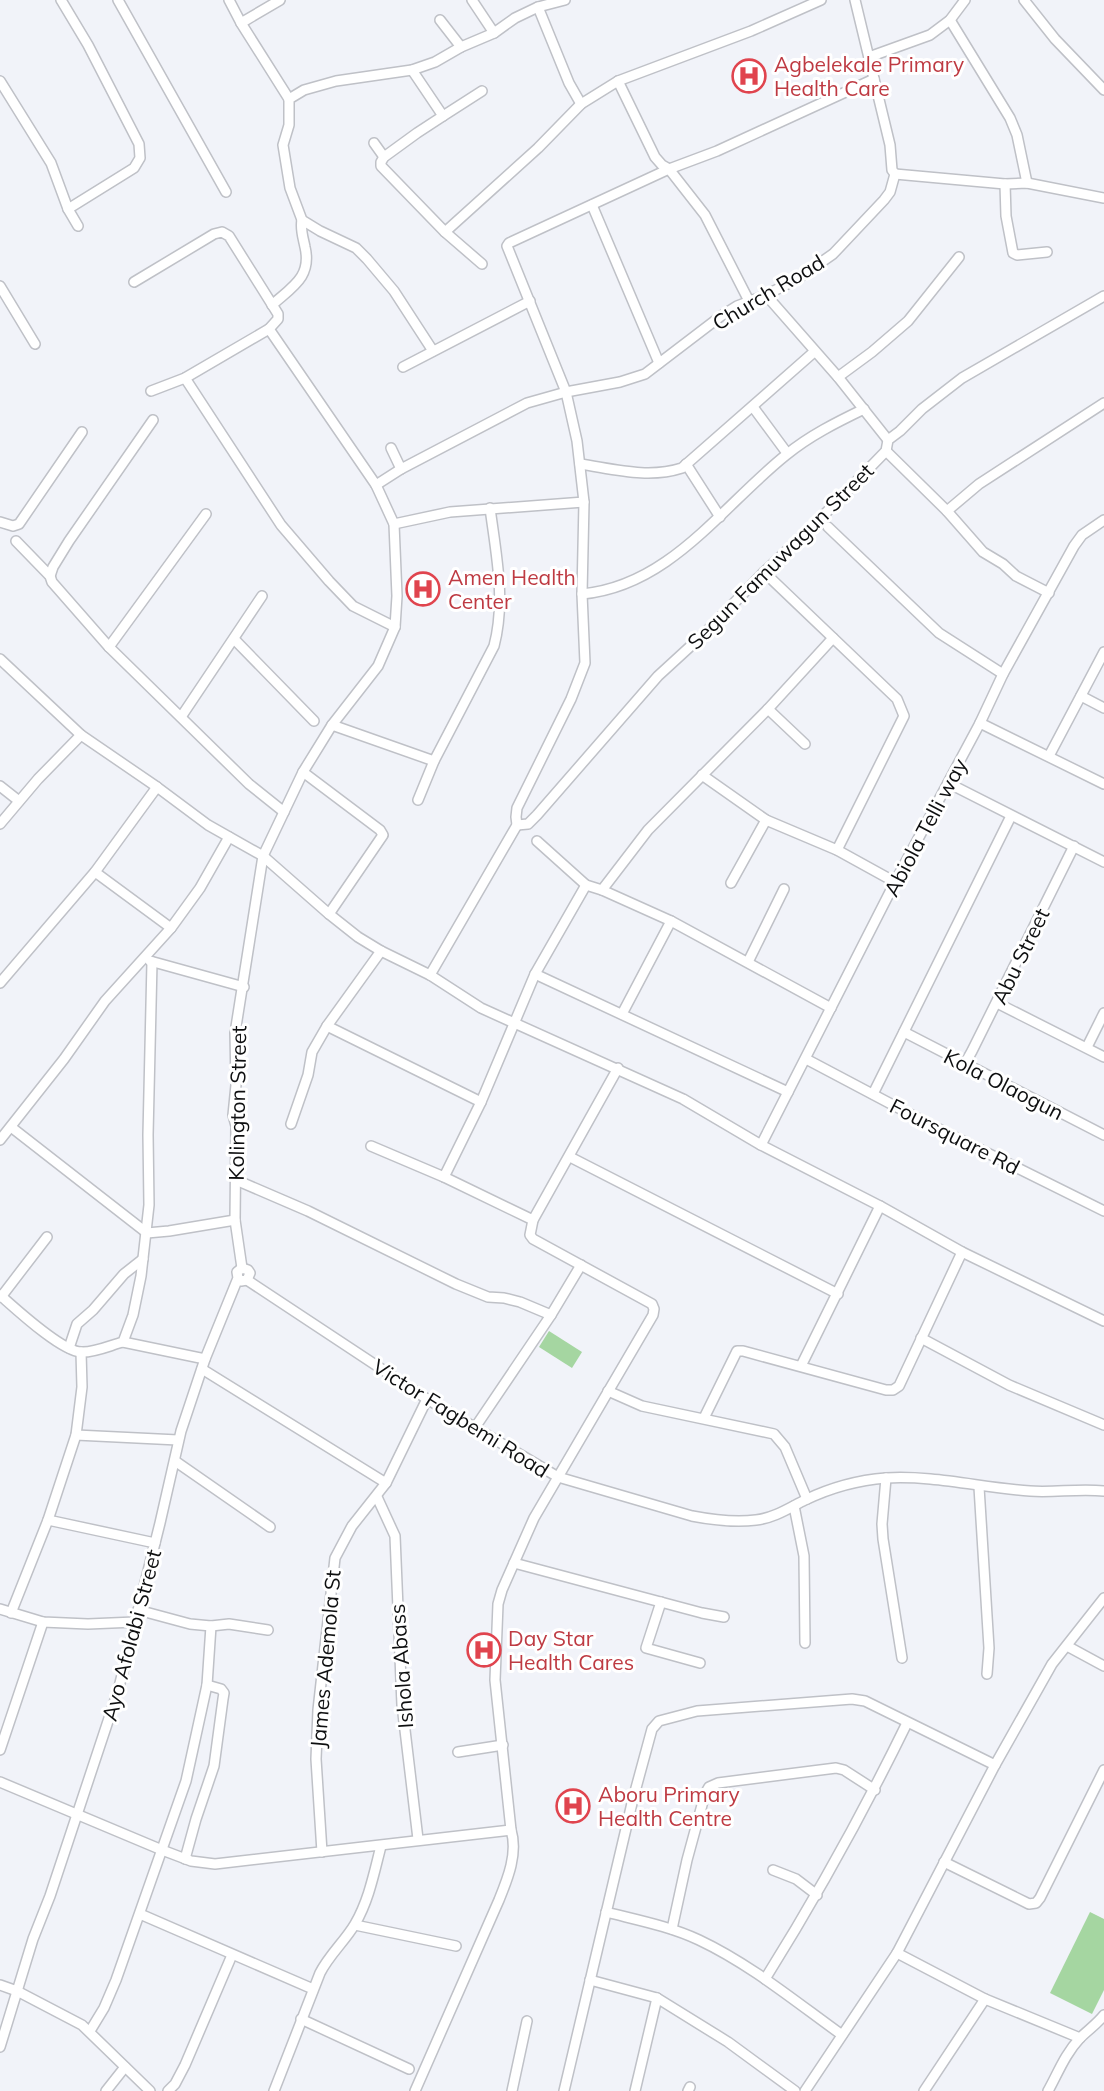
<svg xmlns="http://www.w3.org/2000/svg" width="1104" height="2091" viewBox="0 0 1104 2091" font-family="Mulish,sans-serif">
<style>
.green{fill:#a5d6a1}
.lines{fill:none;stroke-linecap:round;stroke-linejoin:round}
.minor-casing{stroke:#bfc1c7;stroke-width:12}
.minor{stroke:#fff;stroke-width:9}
.labels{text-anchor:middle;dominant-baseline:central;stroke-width:6;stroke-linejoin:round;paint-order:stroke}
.health-label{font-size:21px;fill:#be3a42;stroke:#fff;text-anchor:start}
.street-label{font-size:21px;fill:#0e0f10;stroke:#fff}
</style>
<rect width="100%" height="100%" fill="#f1f3f9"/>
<g class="green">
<path d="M549,1331L582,1352L572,1368L539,1347Z"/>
<path d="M1090,1912L1104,1919V1990L1092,2014L1050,1993Z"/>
</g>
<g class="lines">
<defs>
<g id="minor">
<path d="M61,0L88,45L139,144L140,158L134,168L68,209"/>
<path d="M118,0L226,192"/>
<path d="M229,0L241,23L289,99"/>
<path d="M472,0L494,33"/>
<path d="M1024,0L1055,39L1104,90"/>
<path d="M538,7L569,83L581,104"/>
<path d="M440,20L461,47"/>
<path d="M950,20L1010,118L1017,135L1027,183"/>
<path d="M241,23L280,0"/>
<path d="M869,57L930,35L950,20L965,0"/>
<path d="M412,70L443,116L417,133L384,157L381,162V166L445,232L482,264"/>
<path d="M0,81L51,163L68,209L78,226"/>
<path d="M618,81L655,157L662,165L669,169L705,215L749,301"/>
<path d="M443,116L482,91"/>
<path d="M374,143L384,157"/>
<path d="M895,174L1005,184L1027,183L1104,198"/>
<path d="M1005,184L1006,216L1013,253L1017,255L1047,252"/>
<path d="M592,205L659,363"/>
<path d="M445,232L538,148L581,104L618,81L751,31L821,0"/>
<path d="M134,282L214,234L222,232L229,236L278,314V319L269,329L376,485L394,524L397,596L395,627L378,666L332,725L303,772L263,856L235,1033L236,1085L233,1115L236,1126L235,1220L242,1268"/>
<path d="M0,286L35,344"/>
<path d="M766,295L838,377L888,440"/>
<path d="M272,305C292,287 312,277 305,247C303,237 300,229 302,220"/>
<path d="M433,351L394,291L367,259L356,248L320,231L302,220L290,188L283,145L289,125V99L304,90L336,81L412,70L435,62L461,47L494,33L515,18L538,7L565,0"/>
<path d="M403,367L530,301"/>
<path d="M838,377L872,352L908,321L959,257"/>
<path d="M185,378L281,525L329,581L353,606L395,627"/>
<path d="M151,391L185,378L269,329"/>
<path d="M753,407L787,453"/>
<path d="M391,448L401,469"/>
<path d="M886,451L947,511L983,552L1003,564L1016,576L1049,593"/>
<path d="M580,464C614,469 648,479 682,468L814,352"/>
<path d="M686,464L720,517"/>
<path d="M376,485L401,469L527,403L566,392L620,382L645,374L721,316L737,306L766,295L797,279L833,254L884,200L890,192L895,174L892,170L890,145L855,0"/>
<path d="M947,511L979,484L1104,403"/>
<path d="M0,522L13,526L19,524L82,432"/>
<path d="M394,524L450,512L584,502"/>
<path d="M828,527L939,633L1003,674"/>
<path d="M16,541L50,576L52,582L109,647L249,784L284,812"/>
<path d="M764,572L897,699L904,716L837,850"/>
<path d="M50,576L53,567L69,541L153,420"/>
<path d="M582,594C670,586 722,506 786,455C809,436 837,422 864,409"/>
<path d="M234,639L314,721"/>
<path d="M109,647L206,514"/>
<path d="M0,659L81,735L157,787L208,825L263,856L329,914L358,937L381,951L430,975L481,1008L683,1099L761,1145L880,1206L962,1252L1104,1321"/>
<path d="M1081,696L1104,708"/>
<path d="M768,709L805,744"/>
<path d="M181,717L262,596"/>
<path d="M980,723L1104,784"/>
<path d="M332,725L434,761"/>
<path d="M1049,756L1104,652"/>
<path d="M303,772L380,830L383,835L329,914"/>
<path d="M702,775L766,820L837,850L895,882"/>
<path d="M948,783L1104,862"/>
<path d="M0,786L19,801"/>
<path d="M418,800L434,761L494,646C506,600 496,554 490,508"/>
<path d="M0,824L38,779L81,735"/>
<path d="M517,825L528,824L537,815L658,676L706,632L764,572L815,524L886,451L888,440L900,431L922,409L962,378L1104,296"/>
<path d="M537,841L586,885L602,890L671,921L831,1008"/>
<path d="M95,872L171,928"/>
<path d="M731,883L766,820"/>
<path d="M602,890L648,830L768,709L833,638"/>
<path d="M150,961L244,987"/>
<path d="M748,962L784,889"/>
<path d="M535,974L788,1092"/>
<path d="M430,975L517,825L516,817L517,808L571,699L585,663L582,594L584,502L577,441L566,392L507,246L509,243L669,169L717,151L874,79"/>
<path d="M0,983L95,872L157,787"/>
<path d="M997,1003L1104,1057"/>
<path d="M622,1014L671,921"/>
<path d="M327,1026L481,1102"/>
<path d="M904,1032L1104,1135"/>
<path d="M1087,1047L1104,1013"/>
<path d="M806,1059L927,1123L1104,1211"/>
<path d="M961,1062L967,1060L972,1051L1074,846"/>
<path d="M873,1094L1011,816"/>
<path d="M291,1124L308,1075L312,1052L327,1026L381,951"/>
<path d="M11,1127L147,1233L169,1231L235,1220"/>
<path d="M0,1140L64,1059L105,1001L171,928L200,888L229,837"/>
<path d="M761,1145L895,882L980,723L1003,674L1074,546L1082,535L1104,520"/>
<path d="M371,1146L444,1177L533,1220"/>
<path d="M570,1157L838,1294"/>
<path d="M444,1177L481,1102L535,974L586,885"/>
<path d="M236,1180L308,1211L456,1284L488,1297L504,1298L520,1302L551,1315"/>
<path d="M247,1280L427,1399L558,1477L692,1516C713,1520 734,1523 756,1520C774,1518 789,1508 805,1500C830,1488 859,1480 886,1478C933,1475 983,1488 1030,1491C1054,1493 1079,1488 1104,1491"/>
<path d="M0,1295C16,1309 61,1351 81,1352C94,1353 111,1345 123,1342L133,1315L141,1276L149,1205L148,1135L152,962"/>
<path d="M1,1297L47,1237"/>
<path d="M921,1338L1009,1385L1104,1425"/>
<path d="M123,1342L205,1359"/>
<path d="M69,1348L77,1324L93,1310L124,1274L143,1259"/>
<path d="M801,1366L880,1206"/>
<path d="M202,1369L386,1483"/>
<path d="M608,1391L642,1406L774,1434L785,1447L807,1499"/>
<path d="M704,1418L737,1351H743L886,1390H893L899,1386L962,1252"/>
<path d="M474,1429L551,1315L581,1265"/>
<path d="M76,1435L178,1440"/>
<path d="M175,1461L270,1527"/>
<path d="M886,1478L882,1524L883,1539L902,1658"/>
<path d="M979,1487L989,1648L987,1674"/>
<path d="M377,1497L395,1536L402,1705L418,1839"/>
<path d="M794,1506L804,1556L805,1643"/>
<path d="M48,1520L155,1543"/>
<path d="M514,1563L702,1613L724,1617"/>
<path d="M661,1602L646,1648L700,1663"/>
<path d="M0,1609L43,1622L88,1624L135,1622"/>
<path d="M138,1610L190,1624L211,1626L229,1624L268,1630"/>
<path d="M11,1613L48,1520L76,1435L82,1387L81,1352"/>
<path d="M1067,1646L1104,1666"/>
<path d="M0,1750L43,1622"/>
<path d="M458,1752L503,1745"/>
<path d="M0,1782L162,1850L191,1861L215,1864L511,1830"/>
<path d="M322,1852L316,1759L318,1710L335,1558L352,1526L386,1483L427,1399"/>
<path d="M185,1859L196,1819L214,1766L223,1699L224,1693L221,1689L207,1685"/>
<path d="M944,1862L1029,1904L1036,1903L1040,1898L1104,1770"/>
<path d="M773,1870L796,1879L817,1895"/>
<path d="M606,1912C637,1920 669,1926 699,1940C750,1964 796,2002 842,2035"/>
<path d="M140,1914L313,1989"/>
<path d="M355,1925L456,1946"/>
<path d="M672,1929L687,1860L705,1794L709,1787L718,1783L836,1768L844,1770L875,1790"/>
<path d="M897,1953L985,1999L1080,2038"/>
<path d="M765,1979C817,1896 864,1811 907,1723"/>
<path d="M590,1980L657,1998L728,2042L795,2091"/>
<path d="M0,1985L17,1991L82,2025L150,2091"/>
<path d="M301,2019L409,2069"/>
<path d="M90,2031L104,2008L116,1980L186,1781L207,1685L211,1626"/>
<path d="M0,2047L33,1939L50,1896L118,1691L160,1523L181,1431L205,1359L238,1278L237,1272L242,1268L248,1270L250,1273L247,1280L241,1281L238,1278"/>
<path d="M106,2091L125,2067"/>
<path d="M168,2091L175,2084L185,2065L232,1955"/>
<path d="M274,2091L320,1973C329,1955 345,1941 355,1924C369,1900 374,1873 381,1846"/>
<path d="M415,2091L499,1900C508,1878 518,1853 511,1830L495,1680L498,1604L502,1590L534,1518L653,1315L654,1309L652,1304L533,1239L530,1235L533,1220L618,1068"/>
<path d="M512,2091L527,2021"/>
<path d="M564,2091L633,1799L652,1729L659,1721L697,1711L852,1699L865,1701L995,1765"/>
<path d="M635,2091L657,1998"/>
<path d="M688,2091L690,2087"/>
<path d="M805,2091L897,1953L995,1765L1052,1664L1104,1598"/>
<path d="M924,2091L985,1999"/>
<path d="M1048,2091C1058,2073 1065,2054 1080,2038C1088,2030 1097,2024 1104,2015"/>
</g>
</defs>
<use href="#minor" class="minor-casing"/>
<use href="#minor" class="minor"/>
</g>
<defs>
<symbol id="hospital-ring" viewBox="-11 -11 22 22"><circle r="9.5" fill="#fff" stroke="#e0444e" stroke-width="1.5"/><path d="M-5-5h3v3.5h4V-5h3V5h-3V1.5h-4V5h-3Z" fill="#e0444e"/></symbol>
</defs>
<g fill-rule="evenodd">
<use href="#hospital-ring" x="730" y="57" width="38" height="38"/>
<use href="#hospital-ring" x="404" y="570" width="38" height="38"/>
<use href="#hospital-ring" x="465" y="1631" width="38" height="38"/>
<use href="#hospital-ring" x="554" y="1787" width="38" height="38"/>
</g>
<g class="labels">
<g class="health-label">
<text x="774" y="64">Agbelekale Primary<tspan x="774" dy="24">Health Care</tspan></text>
<text x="448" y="577">Amen Health<tspan x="448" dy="24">Center</tspan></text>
<text x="508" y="1638">Day Star<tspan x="508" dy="24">Health Cares</tspan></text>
<text x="598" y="1794">Aboru Primary<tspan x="598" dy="24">Health Centre</tspan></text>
</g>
<g class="street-label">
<text transform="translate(768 292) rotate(-31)">Church Road</text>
<text transform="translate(780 556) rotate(-45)">Segun Famuwagun Street</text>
<text transform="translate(925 827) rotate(-62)">Abiola Telli way</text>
<text transform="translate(1020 956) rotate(-64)">Abu Street</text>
<text transform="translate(1004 1084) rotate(27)">Kola Olaogun</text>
<text transform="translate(237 1103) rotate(-89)">Kolington Street</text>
<text transform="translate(955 1136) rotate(27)">Foursquare Rd</text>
<text transform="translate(461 1418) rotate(32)">Victor Fagbemi Road</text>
<text transform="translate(131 1635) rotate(-75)">Ayo Afolabi Street</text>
<text transform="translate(325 1659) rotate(-85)">James Ademola St</text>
<text transform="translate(401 1666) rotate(-94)">Ishola Abass</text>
</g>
</g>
</svg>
